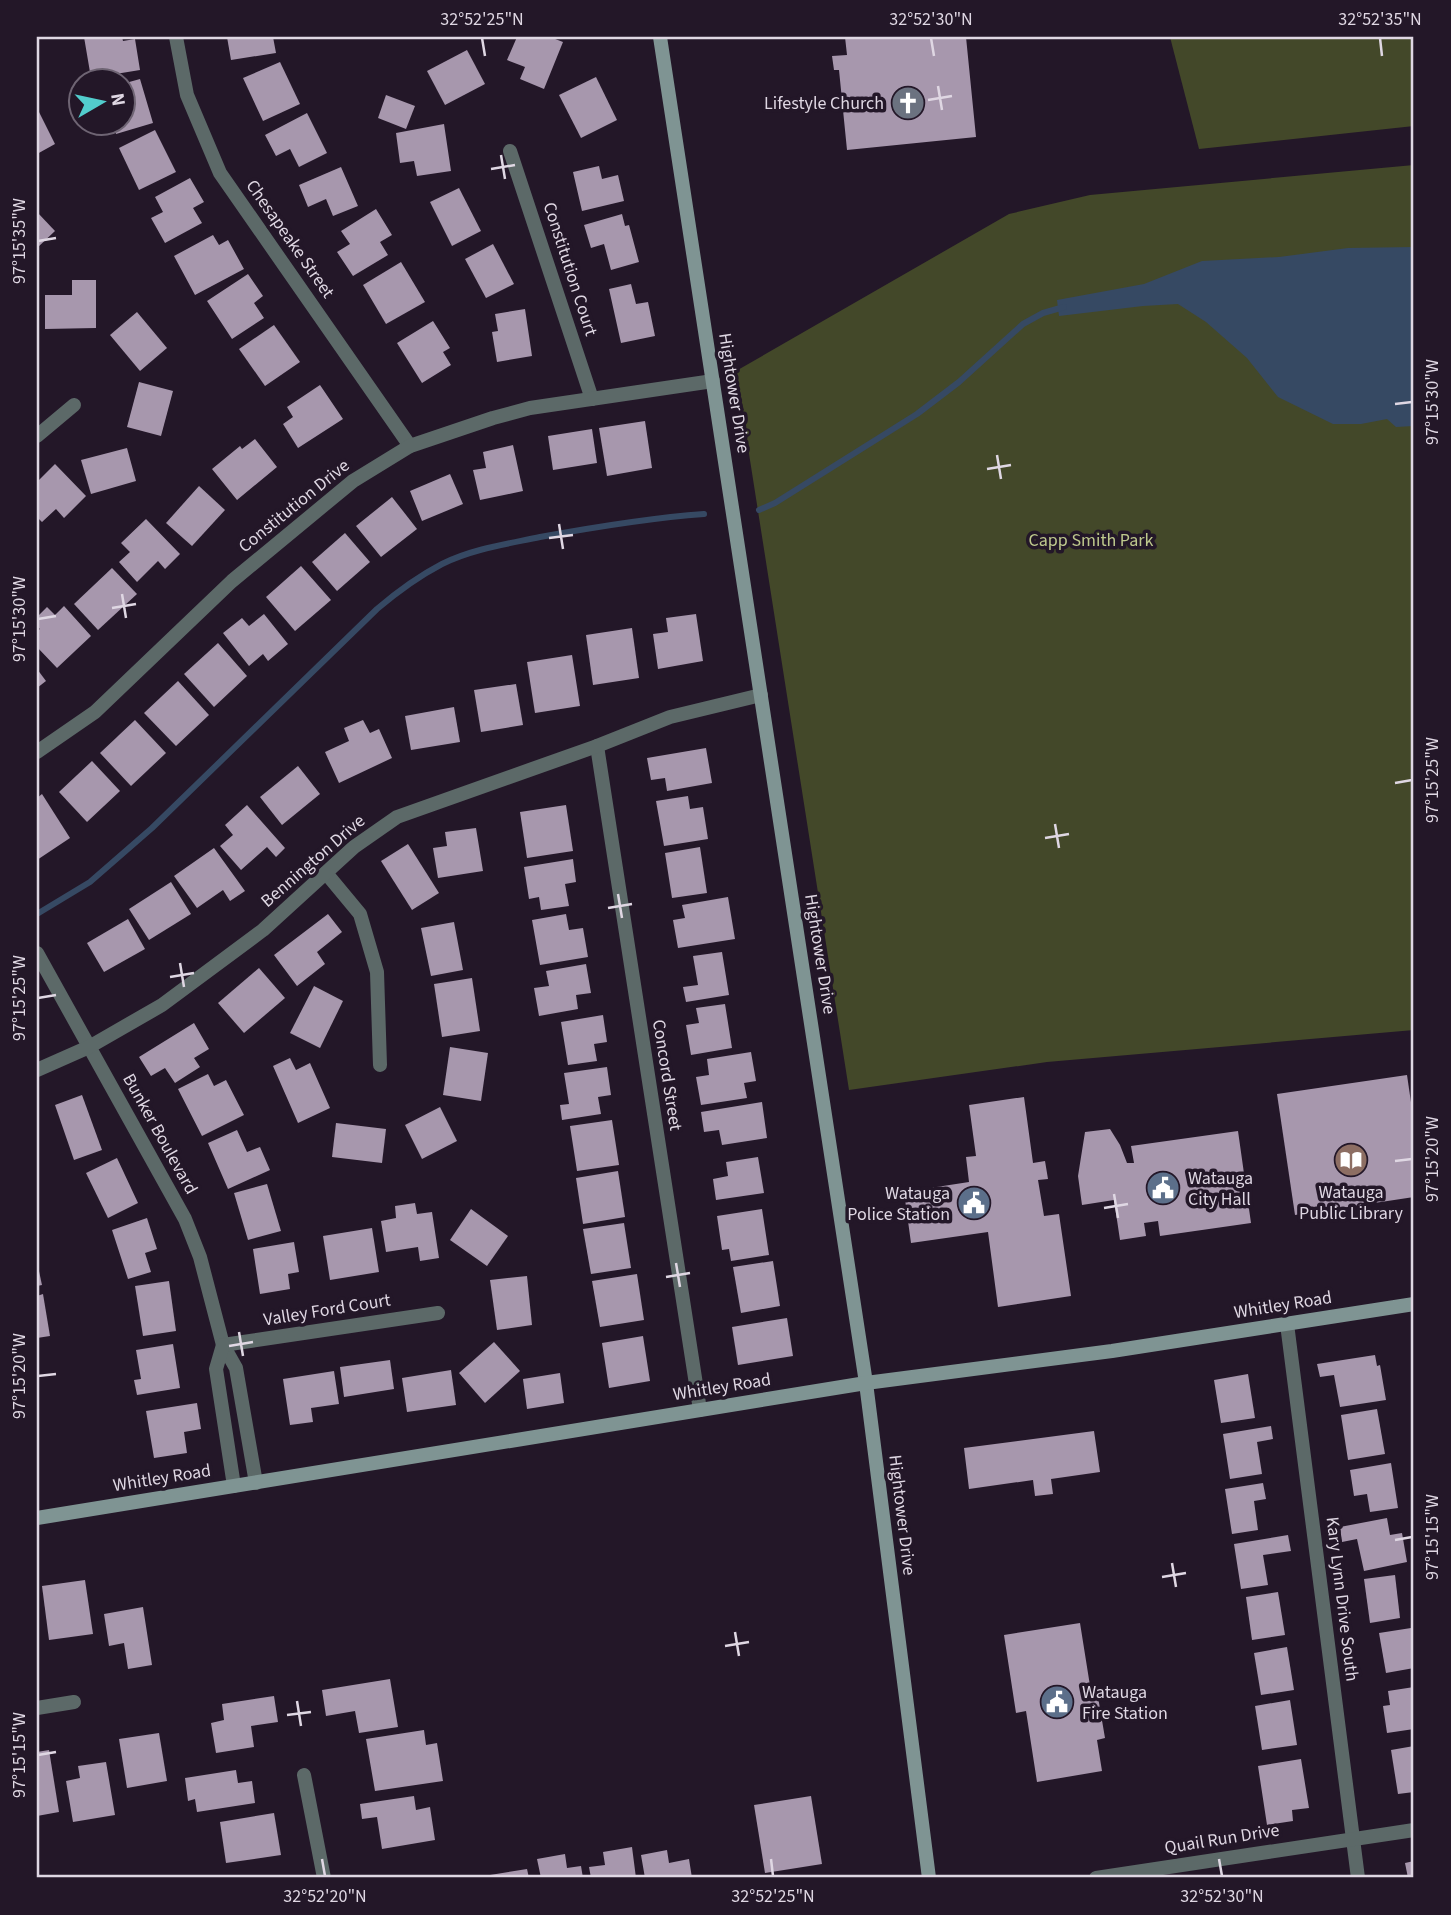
<svg xmlns="http://www.w3.org/2000/svg" width="1451" height="1915" viewBox="0 0 1451 1915" font-family="'Source Sans 3',sans-serif">
<style>
.green{fill:#434829}
.water{fill:#364963}
.lines{fill:none;stroke-linecap:round;stroke-linejoin:round}
.stream{stroke:#364963;stroke-width:6}
.building{fill:#a797ad}
.street{stroke:#5c6968;stroke-width:14}
.secondary{stroke:#7f9493;stroke-width:14}
.ticks{fill:none;stroke:#dfd7e3;stroke-width:2.5}
.labels{text-anchor:middle;dominant-baseline:central;stroke-width:7;stroke-linejoin:round;paint-order:stroke}
.poi-label{font-size:18px;fill:#dfd7e3;stroke:#231728;text-anchor:end}
.street-label{font-size:18px;fill:#dfd7e3;stroke:#231728}
.park-label{font-size:18px;fill:#bec98d;stroke:#231728}
.neatline{fill:none;stroke:#dfd7e3;stroke-width:2.5}
.ticks-label{font-size:18px;text-anchor:middle;fill:#dfd7e3}
</style>
<rect width="100%" height="100%" fill="#231728"/>
<g class="green">
<path d="M1170,37H1414V126L1199,149Z"/>
<path d="M1414,165V1030L1047,1062L849,1090L736,371L1009,214L1090,195Z"/>
</g>
<path class="water" d="M1414,247V426L1396,427L1387,419L1361,424H1333L1278,397L1247,358L1206,322L1178,304L1143,306L1059,316L1057,300L1144,284L1202,261L1279,257L1348,248Z"/>
<g class="lines">
<g class="stream">
<path d="M759,510L775,503L917,414L959,382L1023,324L1043,313L1064,307"/>
<path d="M37,914L90,882L152,828L377,609C397,592 419,576 442,564C472,549 507,544 540,537C595,527 648,518 704,514"/>
</g>
</g>
<g class="building">
<path d="M84,37H122L123,41L135,39L140,70L91,78Z"/>
<path d="M227,37H273L276,53L231,60Z"/>
<path d="M517,37H550L563,42L544,89L520,79L525,67L507,60Z"/>
<path d="M845,37H966L976,137L847,150L839,70H834L832,56L847,55Z"/>
<path d="M467,50L485,84L445,105L427,71Z"/>
<path d="M280,62L300,104L263,121L243,78Z"/>
<path d="M596,77L617,120L581,138L559,95Z"/>
<path d="M140,79L153,123L116,134L113,122H122V84Z"/>
<path d="M386,95L415,106L406,129L378,118Z"/>
<path d="M37,108L55,144L37,154Z"/>
<path d="M307,113L327,153L299,167L290,149L276,156L265,135Z"/>
<path d="M444,124L451,171L417,176L414,161L400,163L396,133Z"/>
<path d="M155,130L176,172L139,190L119,148Z"/>
<path d="M599,166L602,179L618,175L624,201L582,211L573,172Z"/>
<path d="M341,167L358,206L333,216L326,199L308,207L299,185Z"/>
<path d="M190,178L204,202L193,208L202,223L165,243L151,218L163,212L155,197Z"/>
<path d="M459,188L481,231L452,246L430,202Z"/>
<path d="M376,209L392,235L380,242L388,255L353,276L337,252L350,244L341,231Z"/>
<path d="M37,212L55,231L37,248Z"/>
<path d="M622,214L625,226L629,225L639,262L611,270L604,244L591,248L584,225Z"/>
<path d="M213,235L219,245L228,240L244,269L195,295L174,256Z"/>
<path d="M493,244L514,284L486,298L465,259Z"/>
<path d="M401,262L425,302L386,324L363,285Z"/>
<path d="M248,274L263,296L254,303L264,318L232,339L207,301Z"/>
<path d="M72,280H96V328L45,329V295H72Z"/>
<path d="M631,284L636,304L648,302L655,336L621,343L609,289Z"/>
<path d="M525,309L532,356L497,362L492,332L498,331L495,314Z"/>
<path d="M137,312L167,348L140,371L110,335Z"/>
<path d="M433,321L450,348L443,352L451,365L422,383L397,343Z"/>
<path d="M274,325L300,362L265,386L239,349Z"/>
<path d="M139,382L173,391L161,436L127,427Z"/>
<path d="M320,385L343,419L298,448L283,424L293,417L287,407Z"/>
<path d="M645,421L652,468L607,476L599,428Z"/>
<path d="M592,429L597,463L553,470L548,436Z"/>
<path d="M255,439L277,467L237,500L212,469L240,446L242,449Z"/>
<path d="M513,445L523,491L480,500L473,470L486,468L483,452Z"/>
<path d="M127,448L136,481L91,494L81,460Z"/>
<path d="M55,464L86,496L64,518L56,509L42,522L37,517V482Z"/>
<path d="M450,474L463,504L422,521L410,491Z"/>
<path d="M199,486L225,510L192,546L166,523Z"/>
<path d="M392,497L417,529L381,557L356,526Z"/>
<path d="M146,519L180,554L165,569L158,561L137,582L119,562L130,552L121,543Z"/>
<path d="M345,533L370,562L337,591L312,562Z"/>
<path d="M301,566L331,600L295,631L266,597Z"/>
<path d="M112,568L137,594L98,630L74,604Z"/>
<path d="M64,606L91,636L57,668L37,647V631L40,629L37,626V617L47,607L55,615Z"/>
<path d="M264,614L288,644L268,661L263,654L249,666L223,633L242,618L249,626Z"/>
<path d="M696,614L703,661L658,669L653,634L668,632L666,618Z"/>
<path d="M632,628L639,678L593,685L586,635Z"/>
<path d="M218,643L247,676L214,707L184,674Z"/>
<path d="M572,655L580,706L535,713L527,662Z"/>
<path d="M37,669L46,681L37,688Z"/>
<path d="M178,681L209,715L176,746L144,713Z"/>
<path d="M516,684L523,725L481,732L474,690Z"/>
<path d="M454,707L460,742L411,750L405,716Z"/>
<path d="M135,720L166,753L131,786L100,753Z"/>
<path d="M363,720L370,733L379,729L392,758L339,783L325,752L349,741L344,728Z"/>
<path d="M706,748L712,783L667,791L665,778L651,780L647,758Z"/>
<path d="M92,761L120,791L87,822L59,792Z"/>
<path d="M298,766L320,794L282,825L260,797Z"/>
<path d="M42,794L70,838L37,860V798Z"/>
<path d="M688,796L690,809L703,807L708,839L664,846L656,801Z"/>
<path d="M247,805L285,848L276,857L267,847L241,870L220,846L233,835L225,825Z"/>
<path d="M566,805L573,851L527,858L520,812Z"/>
<path d="M476,828L483,871L438,878L433,848L447,846L445,832Z"/>
<path d="M408,844L439,893L412,910L381,861Z"/>
<path d="M700,847L707,893L672,898L665,853Z"/>
<path d="M214,848L245,891L230,901L223,890L197,908L174,876Z"/>
<path d="M573,859L576,882L565,884L569,906L541,910L539,897L529,899L524,867Z"/>
<path d="M171,882L191,914L149,940L129,909Z"/>
<path d="M728,897L735,939L678,948L673,920L685,918L682,905Z"/>
<path d="M328,914L342,932L317,952L325,964L297,986L274,955Z"/>
<path d="M566,914L569,930L583,928L588,957L540,965L532,920Z"/>
<path d="M128,919L145,949L104,972L87,943Z"/>
<path d="M454,922L463,970L431,976L421,928Z"/>
<path d="M722,952L729,995L686,1002L683,987L698,985L693,956Z"/>
<path d="M586,964L591,993L576,995L578,1009L539,1016L534,988L549,986L546,971Z"/>
<path d="M259,968L285,998L244,1033L218,1003Z"/>
<path d="M472,978L480,1031L442,1037L434,984Z"/>
<path d="M314,986L343,1001L320,1048L290,1033Z"/>
<path d="M725,1004L732,1048L691,1055L686,1025L699,1023L696,1008Z"/>
<path d="M603,1015L607,1042L594,1044L597,1061L568,1065L561,1022Z"/>
<path d="M194,1023L209,1049L194,1058L200,1067L175,1083L165,1068L151,1076L139,1057Z"/>
<path d="M450,1047L488,1053L481,1101L443,1095Z"/>
<path d="M751,1052L756,1081L744,1083L747,1098L701,1105L696,1077L709,1075L707,1059Z"/>
<path d="M290,1058L296,1070L310,1063L330,1108L298,1123L273,1066Z"/>
<path d="M607,1067L611,1095L598,1097L601,1114L562,1120L560,1105L569,1104L564,1073Z"/>
<path d="M208,1074L214,1086L226,1080L244,1115L202,1136L178,1089Z"/>
<path d="M1407,1075L1414,1123V1197L1295,1215L1277,1094Z"/>
<path d="M82,1095L102,1150L74,1160L55,1105Z"/>
<path d="M1024,1097L1033,1163L1045,1161L1048,1179L1038,1180L1044,1216L1059,1214L1071,1296L998,1307L988,1232L911,1243L904,1192L969,1182L966,1157L976,1156L969,1105Z"/>
<path d="M762,1102L767,1138L722,1145L719,1130L704,1132L701,1112Z"/>
<path d="M440,1107L457,1141L422,1159L405,1125Z"/>
<path d="M612,1120L619,1165L577,1171L570,1126Z"/>
<path d="M336,1123L386,1129L382,1163L332,1157Z"/>
<path d="M1110,1129L1120,1145L1127,1163H1134L1131,1146L1238,1131L1251,1223L1160,1236L1158,1221L1144,1223L1146,1236L1120,1240L1114,1200L1082,1205L1078,1176L1085,1132Z"/>
<path d="M237,1130L247,1152L260,1147L270,1170L228,1189L208,1143Z"/>
<path d="M758,1157L764,1193L716,1200L713,1179L728,1176L726,1162Z"/>
<path d="M117,1158L138,1203L108,1218L86,1173Z"/>
<path d="M618,1171L625,1217L583,1224L576,1178Z"/>
<path d="M267,1184L281,1231L248,1240L234,1193Z"/>
<path d="M415,1203L417,1214L432,1212L439,1258L420,1261L418,1247L386,1252L381,1221L396,1218L395,1206Z"/>
<path d="M471,1209L508,1236L487,1266L450,1240Z"/>
<path d="M762,1209L769,1255L731,1261L729,1249L722,1250L717,1216Z"/>
<path d="M147,1218L157,1249L145,1253L151,1272L128,1279L112,1230Z"/>
<path d="M624,1223L631,1268L591,1274L583,1229Z"/>
<path d="M372,1228L379,1272L330,1280L323,1236Z"/>
<path d="M294,1242L299,1272L288,1274L290,1289L260,1294L253,1249Z"/>
<path d="M773,1261L780,1306L741,1313L733,1267Z"/>
<path d="M37,1262L42,1285L37,1286Z"/>
<path d="M637,1274L644,1320L600,1327L592,1281Z"/>
<path d="M527,1276L532,1325L497,1330L490,1280Z"/>
<path d="M169,1281L176,1331L143,1336L135,1286Z"/>
<path d="M43,1294L50,1336L37,1338V1296Z"/>
<path d="M787,1318L793,1356L738,1365L732,1327Z"/>
<path d="M643,1336L650,1381L609,1388L602,1343Z"/>
<path d="M494,1342L520,1371L485,1403L459,1373Z"/>
<path d="M173,1344L180,1388L137,1395L134,1380L141,1379L136,1350Z"/>
<path d="M1375,1355L1377,1366L1380,1365L1386,1400L1340,1407L1334,1375L1320,1377L1317,1364Z"/>
<path d="M390,1360L394,1389L344,1397L340,1367Z"/>
<path d="M451,1370L456,1405L407,1412L402,1378Z"/>
<path d="M334,1371L339,1404L311,1408L313,1422L290,1425L283,1379Z"/>
<path d="M560,1373L564,1403L527,1409L523,1379Z"/>
<path d="M1248,1374L1255,1418L1221,1423L1214,1380Z"/>
<path d="M197,1403L201,1429L184,1432L187,1453L154,1458L146,1411Z"/>
<path d="M1377,1409L1385,1454L1348,1460L1341,1415Z"/>
<path d="M1271,1426L1273,1439L1257,1442L1262,1474L1230,1479L1223,1434Z"/>
<path d="M1094,1431L1100,1472L1051,1479L1053,1494L1035,1496L1033,1480L969,1489L964,1448Z"/>
<path d="M1391,1463L1398,1508L1370,1512L1367,1494L1354,1496L1350,1470Z"/>
<path d="M1263,1483L1266,1499L1254,1501L1258,1530L1232,1534L1225,1489Z"/>
<path d="M1387,1518L1390,1535L1402,1533L1407,1562L1364,1571L1357,1539L1342,1542L1340,1527Z"/>
<path d="M1288,1535L1291,1551L1263,1555L1268,1585L1241,1589L1234,1544Z"/>
<path d="M1395,1575L1400,1618L1370,1623L1364,1579Z"/>
<path d="M85,1580L93,1634L49,1640L42,1586Z"/>
<path d="M1278,1592L1285,1635L1252,1640L1246,1597Z"/>
<path d="M143,1607L152,1665L128,1669L124,1643L109,1646L104,1614Z"/>
<path d="M1080,1623L1091,1692L1097,1691L1105,1738L1097,1740L1102,1771L1037,1782L1026,1711L1016,1713L1004,1635Z"/>
<path d="M1411,1628L1414,1668L1386,1673L1379,1633Z"/>
<path d="M1287,1647L1294,1690L1261,1695L1254,1653Z"/>
<path d="M390,1679L398,1727L359,1733L355,1711L326,1716L322,1690Z"/>
<path d="M1414,1687V1729L1387,1733L1383,1706L1390,1705L1388,1691Z"/>
<path d="M274,1696L278,1722L251,1726L254,1747L216,1753L211,1723L224,1720L222,1704Z"/>
<path d="M1290,1700L1297,1745L1262,1750L1255,1706Z"/>
<path d="M424,1730L426,1745L437,1743L443,1781L375,1791L366,1739Z"/>
<path d="M159,1733L167,1781L127,1788L119,1739Z"/>
<path d="M1414,1746V1792L1398,1794L1391,1750Z"/>
<path d="M49,1750L59,1812L37,1816V1752Z"/>
<path d="M1301,1759L1309,1808L1292,1810L1293,1821L1267,1825L1258,1766Z"/>
<path d="M106,1762L115,1815L73,1822L66,1781L80,1778L78,1766Z"/>
<path d="M236,1770L238,1783L252,1781L255,1803L197,1812L195,1799L188,1801L185,1778Z"/>
<path d="M414,1796L416,1810L430,1807L435,1840L382,1849L377,1817L362,1819L360,1804Z"/>
<path d="M811,1796L822,1864L765,1873L754,1805Z"/>
<path d="M274,1813L281,1855L226,1863L220,1822Z"/>
<path d="M632,1847L636,1878H591L589,1867L605,1865L603,1852Z"/>
<path d="M667,1850L669,1863L689,1859L692,1878H645L641,1855Z"/>
<path d="M565,1854L567,1868L581,1866L583,1878H541L537,1859Z"/>
<path d="M1414,1861V1878H1408L1405,1863Z"/>
<path d="M527,1869L529,1878H484V1876Z"/>
</g>
<g class="lines">
<g class="street">
<path d="M176,37L187,95L220,173L410,446"/>
<path d="M510,151L592,399"/>
<path d="M37,436L74,405"/>
<path d="M597,746L700,1410"/>
<path d="M37,752L95,712L232,581L353,481L410,446L493,418L530,408L713,381"/>
<path d="M326,873L360,914L377,972L380,1065"/>
<path d="M37,953L185,1219L200,1257L223,1345L236,1368L256,1483"/>
<path d="M37,1070L89,1047L162,1005L263,930L354,847L397,817L597,746L670,717L761,695"/>
<path d="M1287,1324L1358,1878"/>
<path d="M223,1345L438,1313"/>
<path d="M223,1345L216,1369L234,1486"/>
<path d="M37,1708L74,1702"/>
<path d="M304,1775L324,1878"/>
<path d="M1096,1878L1414,1830"/>
</g>
<g class="secondary">
<path d="M660,37L866,1383L929,1878"/>
<path d="M37,1518L866,1383L1112,1351L1414,1304"/>
</g>
</g>
<path class="ticks" d="M482,38L485,56M931,38L934,56M1380,38L1382,56M938,86L942,110M928,100L952,96M501,155L505,179M491,169L515,165M38,241L56,238M1395,404L1412,402M997,455L1001,479M987,469L1011,465M559,524L563,549M549,538L573,535M122,594L126,618M112,608L136,604M38,619L56,616M1395,783L1412,780M1055,824L1059,848M1045,838L1069,834M618,894L622,918M608,908L632,904M180,963L184,987M170,977L194,973M38,998L56,995M1395,1161L1412,1159M1114,1194L1118,1218M1104,1208L1128,1204M676,1263L680,1287M666,1277L690,1273M239,1332L243,1356M229,1346L253,1342M38,1376L56,1374M1395,1540L1412,1537M1172,1563L1176,1587M1162,1577L1186,1573M735,1632L739,1656M725,1646L749,1642M297,1701L301,1726M287,1715L311,1712M38,1755L56,1752M322,1859L325,1876M771,1859L773,1876M1219,1859L1222,1876"/>
<defs>
<symbol id="church-disc" viewBox="-11 -11 22 22"><circle r="9.5" fill="#6b7280" stroke="#231728"/><path d="M-1.2-6h2.4v3.5h3.3v2.4h-3.3V6h-2.4V-.1h-3.3v-2.4h3.3Z" fill="#fff"/></symbol>
<symbol id="library-disc" viewBox="-11 -11 22 22"><circle r="9.5" fill="#8d6e63" stroke="#231728"/><path d="M-6-4Q-3-5.5-.7-3.5V5Q-3 3-6 4ZM6-4Q3-5.5 .7-3.5V5Q3 3 6 4Z" fill="#fff"/></symbol>
<symbol id="civic-disc" viewBox="-11 -11 22 22"><circle r="9.5" fill="#5c6f8a" stroke="#231728"/><path d="M-.6-6.5H3V-4.5H.6V-3L4-1V1h2V6H-6V1h2V-1L-.6-3ZM-1.2 2.5V6h2.4V2.5Z" fill="#fff"/></symbol>
</defs>
<g fill-rule="evenodd">
<use href="#church-disc" x="889" y="84" width="38" height="38"/>
<use href="#library-disc" x="1332" y="1141" width="38" height="38"/>
<use href="#civic-disc" x="1144" y="1169" width="38" height="38"/>
<use href="#civic-disc" x="955" y="1184" width="38" height="38"/>
<use href="#civic-disc" x="1038" y="1683" width="38" height="38"/>
</g>
<g class="labels">
<g class="poi-label">
<text x="884" y="103">Lifestyle Church</text>
<text x="1188" y="1178" text-anchor="start">Watauga<tspan x="1188" dy="21">City Hall</tspan></text>
<text x="1351" y="1192" text-anchor="middle">Watauga<tspan x="1351" dy="21">Public Library</tspan></text>
<text x="950" y="1193">Watauga<tspan x="950" dy="21">Police Station</tspan></text>
<text x="1082" y="1692" text-anchor="start">Watauga<tspan x="1082" dy="21">Fire Station</tspan></text>
</g>
<g class="street-label">
<text transform="translate(290 239) rotate(55)">Chesapeake Street</text>
<text transform="translate(570 269) rotate(72)">Constitution Court</text>
<text transform="translate(734 393) rotate(81)">Hightower Drive</text>
<text transform="translate(294 506) rotate(-39)">Constitution Drive</text>
<text transform="translate(313 861) rotate(-41)">Bennington Drive</text>
<text transform="translate(820 954) rotate(81)">Hightower Drive</text>
<text transform="translate(667 1075) rotate(81)">Concord Street</text>
<text transform="translate(160 1134) rotate(61)">Bunker Boulevard</text>
<text transform="translate(1283 1305) rotate(-9)">Whitley Road</text>
<text transform="translate(327 1310) rotate(-9)">Valley Ford Court</text>
<text transform="translate(722 1387) rotate(-9)">Whitley Road</text>
<text transform="translate(162 1478) rotate(-9)">Whitley Road</text>
<text transform="translate(902 1515) rotate(83)">Hightower Drive</text>
<text transform="translate(1342 1599) rotate(83)">Kary Lynn Drive South</text>
<text transform="translate(1222 1839) rotate(-9)">Quail Run Drive</text>
</g>
<g class="park-label">
<text x="1091" y="540">Capp Smith Park</text>
</g>
</g>
<rect width="1451" height="1915" fill="none" stroke="#231728" stroke-width="77"/>
<g transform="translate(102 102) rotate(81)"><circle r="33" fill="#231728" stroke="#6e6473" stroke-width="2"/>
<path d="M0-5L12 26L0 18L-12 26Z" fill="#52cdcd"/>
<text y="-10" font-size="19" font-weight="bold" text-anchor="middle" fill="#dfd7e3">N</text>
</g>
<rect x="38" y="38" width="1374" height="1838" class="neatline"/>
<g class="ticks-label">
<text x="482" y="25">32°52'25"N</text>
<text x="931" y="25">32°52'30"N</text>
<text x="1380" y="25">32°52'35"N</text>
<text transform="translate(19 241) rotate(-90)" y="6">97°15'35"W</text>
<text transform="translate(1432 402) rotate(-90)" y="6">97°15'30"W</text>
<text transform="translate(19 619) rotate(-90)" y="6">97°15'30"W</text>
<text transform="translate(1432 780) rotate(-90)" y="6">97°15'25"W</text>
<text transform="translate(19 998) rotate(-90)" y="6">97°15'25"W</text>
<text transform="translate(1432 1159) rotate(-90)" y="6">97°15'20"W</text>
<text transform="translate(19 1376) rotate(-90)" y="6">97°15'20"W</text>
<text transform="translate(1432 1537) rotate(-90)" y="6">97°15'15"W</text>
<text transform="translate(19 1755) rotate(-90)" y="6">97°15'15"W</text>
<text x="325" y="1902">32°52'20"N</text>
<text x="773" y="1902">32°52'25"N</text>
<text x="1222" y="1902">32°52'30"N</text>
</g>
</svg>
